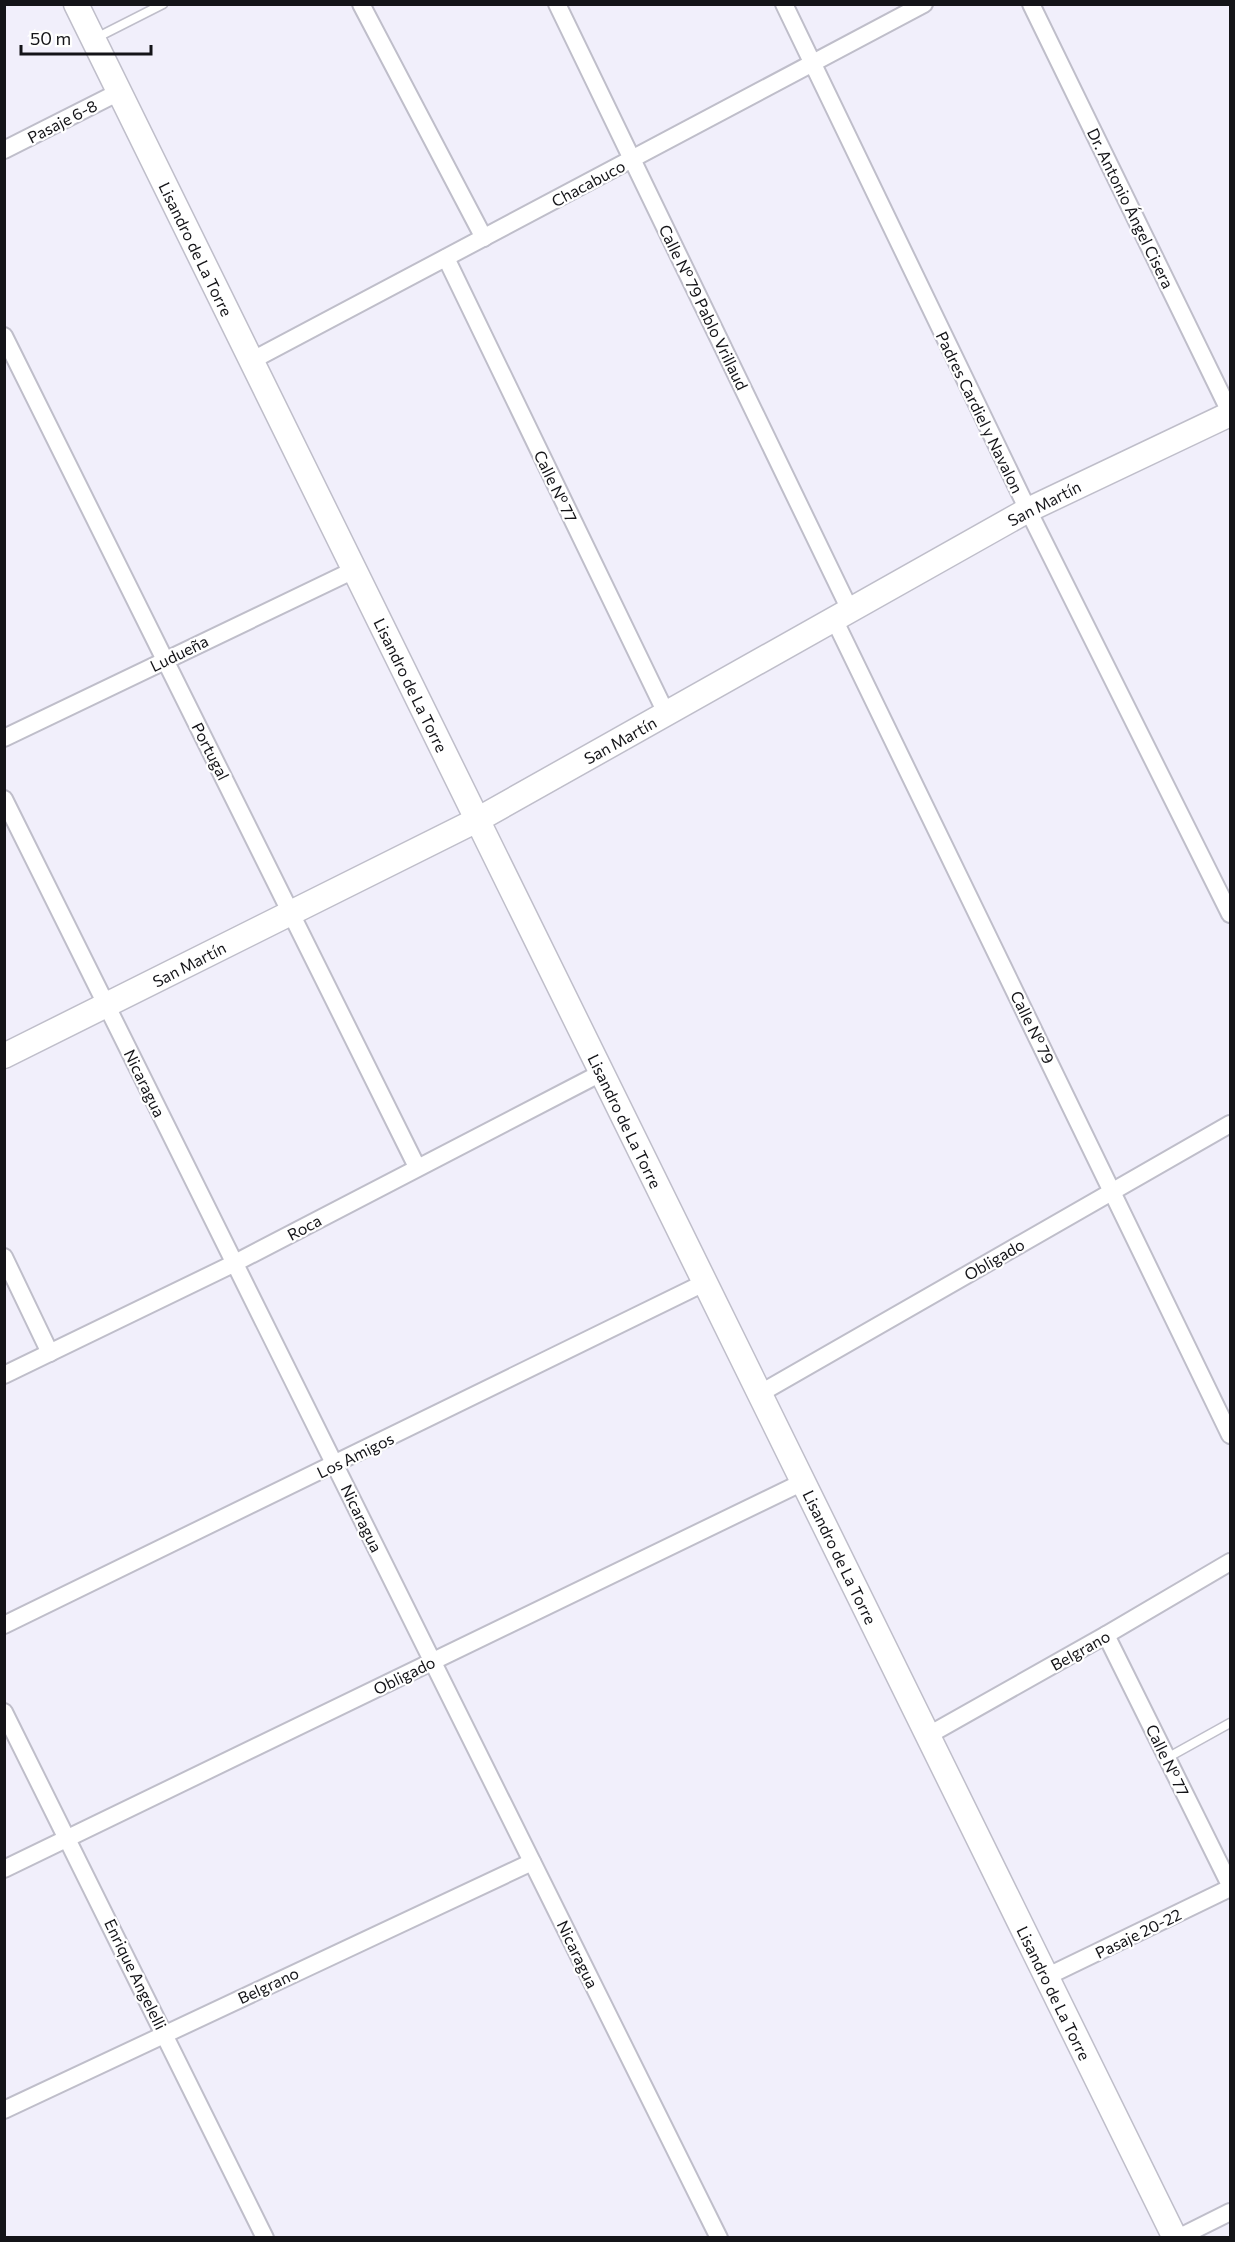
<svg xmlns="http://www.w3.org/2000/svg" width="1235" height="2242" viewBox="0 0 1235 2242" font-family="Commissioner,sans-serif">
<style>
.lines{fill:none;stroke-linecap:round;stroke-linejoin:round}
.lane-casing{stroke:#bfbeca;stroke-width:11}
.street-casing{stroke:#bfbeca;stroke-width:20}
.secondary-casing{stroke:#bfbeca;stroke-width:27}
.lane{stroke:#fff;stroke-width:8}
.street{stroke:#fff;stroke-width:16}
.secondary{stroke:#fff;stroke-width:24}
.labels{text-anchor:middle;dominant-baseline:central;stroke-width:4.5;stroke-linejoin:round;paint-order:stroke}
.street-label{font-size:16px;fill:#141418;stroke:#fff}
</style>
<rect width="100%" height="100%" fill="#f1effb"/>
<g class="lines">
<defs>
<g id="lane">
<path d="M96,38L163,4"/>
<path d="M1167,1758L1230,1723"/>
</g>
<g id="street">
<path d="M361,4L484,238"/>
<path d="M557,4L850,610"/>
<path d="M784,4L1028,510L1230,914"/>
<path d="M1031,4L1230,412"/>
<path d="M4,150L119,92"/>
<path d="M446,258L666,713"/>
<path d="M4,336L417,1167"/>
<path d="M251,361L924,4"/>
<path d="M834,619L1230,1435"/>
<path d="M4,738L354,570"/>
<path d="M4,799L719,2238"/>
<path d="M4,1257L50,1353"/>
<path d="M4,1375L235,1263L601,1073"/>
<path d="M759,1394L1230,1124"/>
<path d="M4,1625L704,1283"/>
<path d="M1106,1635L1230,1885"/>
<path d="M4,1712L265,2238"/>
<path d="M927,1736L1106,1635L1230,1562"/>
<path d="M4,1869L803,1482"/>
<path d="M1046,1977L1230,1888"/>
<path d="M4,2110L532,1862"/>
<path d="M1178,2238L1230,2212"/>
</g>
<g id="secondary">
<path d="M76,4L1175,2238"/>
<path d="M4,1056L477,820L1028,510L1230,414"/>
</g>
</defs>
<use href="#lane" class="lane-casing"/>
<use href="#street" class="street-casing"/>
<use href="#secondary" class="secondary-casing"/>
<use href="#lane" class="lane"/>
<use href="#street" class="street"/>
<use href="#secondary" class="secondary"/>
</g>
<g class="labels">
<g class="street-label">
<text transform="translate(62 121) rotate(-27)">Pasaje 6-8</text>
<text transform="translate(588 183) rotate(-28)">Chacabuco</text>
<text transform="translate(1131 208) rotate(64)">Dr. Antonio Ángel Cisera</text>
<text transform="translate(196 249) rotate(64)">Lisandro de La Torre</text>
<text transform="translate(704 307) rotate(64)">Calle Nº 79 Pablo Vrillaud</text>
<text transform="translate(980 412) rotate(64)">Padres Cardiel y Navalon</text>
<text transform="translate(556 486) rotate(64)">Calle Nº 77</text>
<text transform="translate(1044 503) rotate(-27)">San Martín</text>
<text transform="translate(179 653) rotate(-26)">Ludueña</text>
<text transform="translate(411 685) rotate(64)">Lisandro de La Torre</text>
<text transform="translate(620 740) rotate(-29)">San Martín</text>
<text transform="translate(211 751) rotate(63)">Portugal</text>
<text transform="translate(189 964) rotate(-27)">San Martín</text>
<text transform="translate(1033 1027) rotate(64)">Calle Nº 79</text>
<text transform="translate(145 1083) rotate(64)">Nicaragua</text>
<text transform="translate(625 1121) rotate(64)">Lisandro de La Torre</text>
<text transform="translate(304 1227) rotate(-28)">Roca</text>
<text transform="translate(994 1259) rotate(-30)">Obligado</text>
<text transform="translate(355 1455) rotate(-26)">Los Amigos</text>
<text transform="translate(362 1518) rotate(64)">Nicaragua</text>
<text transform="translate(840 1557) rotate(64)">Lisandro de La Torre</text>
<text transform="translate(1080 1650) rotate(-29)">Belgrano</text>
<text transform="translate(404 1675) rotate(-26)">Obligado</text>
<text transform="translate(1168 1760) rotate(64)">Calle Nº 77</text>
<text transform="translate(1138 1933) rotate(-26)">Pasaje 20-22</text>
<text transform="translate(578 1954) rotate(64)">Nicaragua</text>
<text transform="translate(136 1974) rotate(64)">Enrique Angelelli</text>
<text transform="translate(268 1985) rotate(-25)">Belgrano</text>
<text transform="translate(1054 1993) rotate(64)">Lisandro de La Torre</text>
</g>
</g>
<rect width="1235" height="2242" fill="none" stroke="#141418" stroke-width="12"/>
<path d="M21 45v9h130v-9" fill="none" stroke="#141418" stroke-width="3"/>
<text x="30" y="45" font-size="18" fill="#141418" stroke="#ffffff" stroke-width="4.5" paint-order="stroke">50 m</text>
</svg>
